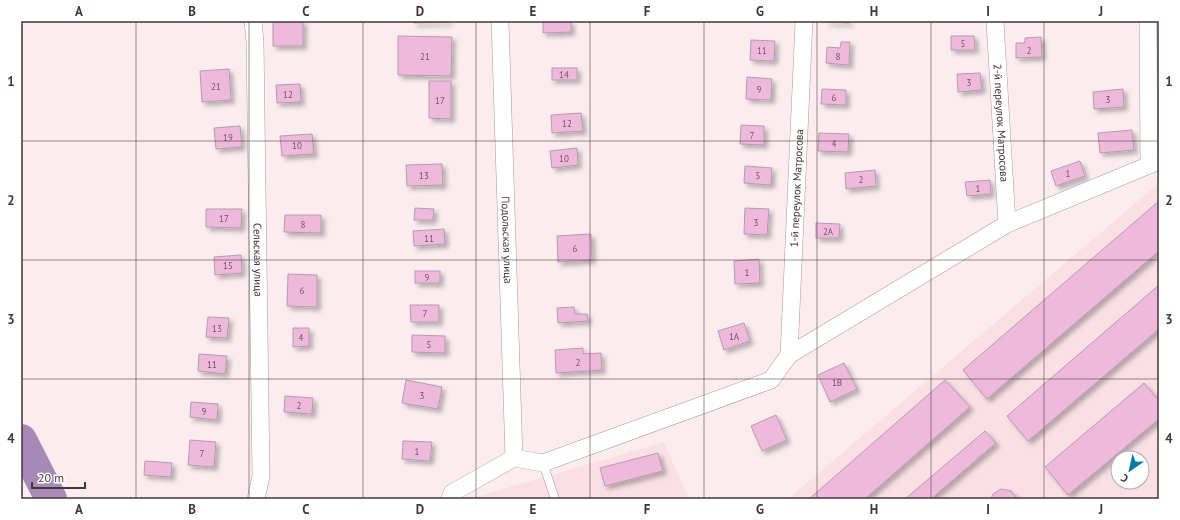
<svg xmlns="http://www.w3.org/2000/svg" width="1180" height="520" viewBox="0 0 1180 520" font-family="'PT Sans',sans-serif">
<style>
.built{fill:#fae0e4;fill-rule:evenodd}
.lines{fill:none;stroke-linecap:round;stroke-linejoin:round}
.river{stroke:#a789b8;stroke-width:32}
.building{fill:#eeb9db;stroke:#b69bac;filter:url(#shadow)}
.lane-casing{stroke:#b39499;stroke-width:9}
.street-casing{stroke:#b39499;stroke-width:18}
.lane{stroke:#fff;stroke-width:8}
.street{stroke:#fff;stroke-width:17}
.grid{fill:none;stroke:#433638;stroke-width:1;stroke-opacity:0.55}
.labels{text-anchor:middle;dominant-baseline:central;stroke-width:3;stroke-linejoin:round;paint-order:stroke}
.number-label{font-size:9px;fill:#6e5761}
.street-label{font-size:11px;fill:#433638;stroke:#fff}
.neatline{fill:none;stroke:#433638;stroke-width:1.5}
.grid-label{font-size:13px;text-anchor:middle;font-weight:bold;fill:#433638}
</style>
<defs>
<filter id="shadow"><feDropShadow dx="3.5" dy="3.5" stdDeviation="2" flood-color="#0004"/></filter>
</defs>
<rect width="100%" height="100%" fill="#fbedef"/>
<g class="built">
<path d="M1159,183V499H788ZM1118,458H1142V482H1118Z"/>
<path d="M664,442L689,499H469Z"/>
</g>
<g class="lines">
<path class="river" d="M21,440L51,499"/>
</g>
<g class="building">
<rect x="273" y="21" width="30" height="25"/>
<path d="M414,21H449V22L414,23Z"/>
<path d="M543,21H571V32L543,33Z"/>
<path d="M826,21H850L849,23L826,22Z"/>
<path d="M398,36L452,37L451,76L398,75Z"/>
<path d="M951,36H974L975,50H951Z"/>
<path d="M1041,37L1042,57L1016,58V43H1025V38Z"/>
<path d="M751,40L775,41L774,61L750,60Z"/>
<path d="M841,42H850L849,65L826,63L827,47L840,48Z"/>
<rect x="552" y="68" width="25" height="12"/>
<path d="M229,69L231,100L202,102L200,71Z"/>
<path d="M980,73L982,90L958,92L957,74Z"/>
<path d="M747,77L772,79L771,100L746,99Z"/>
<path d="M429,81H451V119L429,118Z"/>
<path d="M300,84L301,102L277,103L276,85Z"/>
<path d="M822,89L846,90V105L821,104Z"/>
<path d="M1123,89L1124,107L1094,109L1093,92Z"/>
<path d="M581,113L583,131L552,133L551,115Z"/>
<path d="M741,125L764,126V145L740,144Z"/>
<path d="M240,126L242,147L216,149L214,128Z"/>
<path d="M1132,130L1134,150L1100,153L1098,133Z"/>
<path d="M819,133L849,134L848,152L818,151Z"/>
<path d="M312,134L314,154L282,156L280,136Z"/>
<path d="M577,148L578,165L552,168L550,151Z"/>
<path d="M1080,161L1085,176L1056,186L1051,171Z"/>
<path d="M442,164L443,185L407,186L406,165Z"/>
<path d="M745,166L772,168L771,185L744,183Z"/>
<path d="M875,170L876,186L846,189L845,173Z"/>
<path d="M990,180L991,194L967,196L965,182Z"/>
<path d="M1159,201V251L987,399L963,370Z"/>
<path d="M415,208L434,209L433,220H414Z"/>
<path d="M745,208L769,209L767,235L744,234Z"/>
<path d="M206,209H242L241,228L206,227Z"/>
<path d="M285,215H321V233L284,232Z"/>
<path d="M816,223L840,224L839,238H816Z"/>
<path d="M444,229L445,244L414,246L413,231Z"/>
<path d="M591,234L592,260L558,262L557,236Z"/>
<path d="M241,255L242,273L215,275L214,257Z"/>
<path d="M759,259L760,283L735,284L734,261Z"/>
<rect x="415" y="271" width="25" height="12"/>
<path d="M288,274L317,275V307L287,306Z"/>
<path d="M1159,285V329L1028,441L1007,416Z"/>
<path d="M410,305H439V322H411Z"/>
<path d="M574,307L575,314H587L588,321L558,323L557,308Z"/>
<path d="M208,317L229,318L227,338L206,337Z"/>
<path d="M744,323L750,341L724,350L718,331Z"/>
<path d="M293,328H309V346L293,347Z"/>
<path d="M412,335L445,336V353L412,352Z"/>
<path d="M583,348V354L601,353L602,370L556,373L555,350Z"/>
<path d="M199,354L227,356L225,374L198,371Z"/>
<path d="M844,363L857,389L830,402L818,375Z"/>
<path d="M406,380L442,387L438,409L402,403Z"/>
<path d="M945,380L970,407L865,499H809Z"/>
<path d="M1144,383L1159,401V419L1068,495L1045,467Z"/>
<path d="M285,396L313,398L312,414L284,412Z"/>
<path d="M191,402L218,404L217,420L190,417Z"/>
<path d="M776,415L787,440L762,451L751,426Z"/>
<path d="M985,431L996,443L931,499H905Z"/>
<path d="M190,440L216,442L214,467L188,465Z"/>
<path d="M403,441L432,442L430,461L402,459Z"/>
<path d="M658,453L663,471L605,486L600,468Z"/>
<path d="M145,461L172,463L171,477L144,475Z"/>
<path d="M1001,489L1011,491L1017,499H991L993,494Z"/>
</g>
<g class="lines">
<defs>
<path id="lane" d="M543,463L555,499"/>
<g id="street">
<path id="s1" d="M253,21L255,42L261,476L256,499"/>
<path id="s2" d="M500,21L514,458"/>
<path id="s3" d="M995,21L1007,224"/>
<path d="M1148,21L1149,165"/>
<path id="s4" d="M789,355L804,21"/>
<path d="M450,499L452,493L514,458L543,463L771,380L789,355L1007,224L1159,161"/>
</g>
</defs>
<use href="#lane" class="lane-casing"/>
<use href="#street" class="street-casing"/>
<use href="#lane" class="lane"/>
<use href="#street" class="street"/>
</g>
<path class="grid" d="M136,21V499M249,21V499M363,21V499M476,21V499M590,21V499M704,21V499M817,21V499M931,21V499M1044,21V499M21,141H1159M21,260H1159M21,379H1159"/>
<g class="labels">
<g class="number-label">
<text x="963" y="43">5</text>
<text x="762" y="50">11</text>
<text x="1029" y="50">2</text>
<text x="425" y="56">21</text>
<text x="838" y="56">8</text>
<text x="564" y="74">14</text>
<text x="969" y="82">3</text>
<text x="216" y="86">21</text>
<text x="759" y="89">9</text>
<text x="288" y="94">12</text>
<text x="834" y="97">6</text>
<text x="1108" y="99">3</text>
<text x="440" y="100">17</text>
<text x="567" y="123">12</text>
<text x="752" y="135">7</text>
<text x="228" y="137">19</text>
<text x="834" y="143">4</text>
<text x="297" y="145">10</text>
<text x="564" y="158">10</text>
<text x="1068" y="173">1</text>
<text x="424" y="175">13</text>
<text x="758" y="175">5</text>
<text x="861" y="179">2</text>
<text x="978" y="188">1</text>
<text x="224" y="218">17</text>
<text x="756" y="222">3</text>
<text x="303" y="224">8</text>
<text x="828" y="231">2А</text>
<text x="429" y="238">11</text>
<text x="575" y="248">6</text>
<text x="228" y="265">15</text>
<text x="747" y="272">1</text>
<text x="427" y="277">9</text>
<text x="302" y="290">6</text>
<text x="425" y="313">7</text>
<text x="217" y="328">13</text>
<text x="734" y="336">1А</text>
<text x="301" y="337">4</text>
<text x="429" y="344">5</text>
<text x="578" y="362">2</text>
<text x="212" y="364">11</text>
<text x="837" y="382">1В</text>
<text x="422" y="395">3</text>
<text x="299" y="405">2</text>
<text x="204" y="411">9</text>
<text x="417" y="451">1</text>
<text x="202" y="453">7</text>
</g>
<g class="street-label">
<text stroke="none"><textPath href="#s3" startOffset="102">2-й переулок Матросова</textPath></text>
<text stroke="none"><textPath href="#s4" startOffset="167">1-й переулок Матросова</textPath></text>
<text stroke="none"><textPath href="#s2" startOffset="219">Подольская улица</textPath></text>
<text stroke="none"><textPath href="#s1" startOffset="239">Сельская улица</textPath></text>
</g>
</g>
<rect width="1180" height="520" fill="none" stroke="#ffffff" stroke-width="44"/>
<g transform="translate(1130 470) rotate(214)"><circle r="19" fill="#ffffff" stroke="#b4afaf"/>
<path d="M0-3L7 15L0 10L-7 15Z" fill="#027aa2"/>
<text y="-6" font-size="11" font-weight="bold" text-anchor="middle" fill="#433638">С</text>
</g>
<path d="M32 482v6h53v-6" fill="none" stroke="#433638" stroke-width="2"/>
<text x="38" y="482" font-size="12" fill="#433638" stroke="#ffffff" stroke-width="3" paint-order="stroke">20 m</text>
<rect x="22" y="22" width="1136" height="476" class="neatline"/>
<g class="grid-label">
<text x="79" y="16">A</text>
<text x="192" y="16">B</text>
<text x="306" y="16">C</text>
<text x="420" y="16">D</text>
<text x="533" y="16">E</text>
<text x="647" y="16">F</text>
<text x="760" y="16">G</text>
<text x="874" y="16">H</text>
<text x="988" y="16">I</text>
<text x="1101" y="16">J</text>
<text x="11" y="86">1</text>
<text x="1169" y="86">1</text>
<text x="11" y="205">2</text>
<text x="1169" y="205">2</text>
<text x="11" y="324">3</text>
<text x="1169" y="324">3</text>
<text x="11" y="443">4</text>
<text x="1169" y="443">4</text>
<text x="79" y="514">A</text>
<text x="192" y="514">B</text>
<text x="306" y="514">C</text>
<text x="420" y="514">D</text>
<text x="533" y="514">E</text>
<text x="647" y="514">F</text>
<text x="760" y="514">G</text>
<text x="874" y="514">H</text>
<text x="988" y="514">I</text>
<text x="1101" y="514">J</text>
</g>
</svg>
